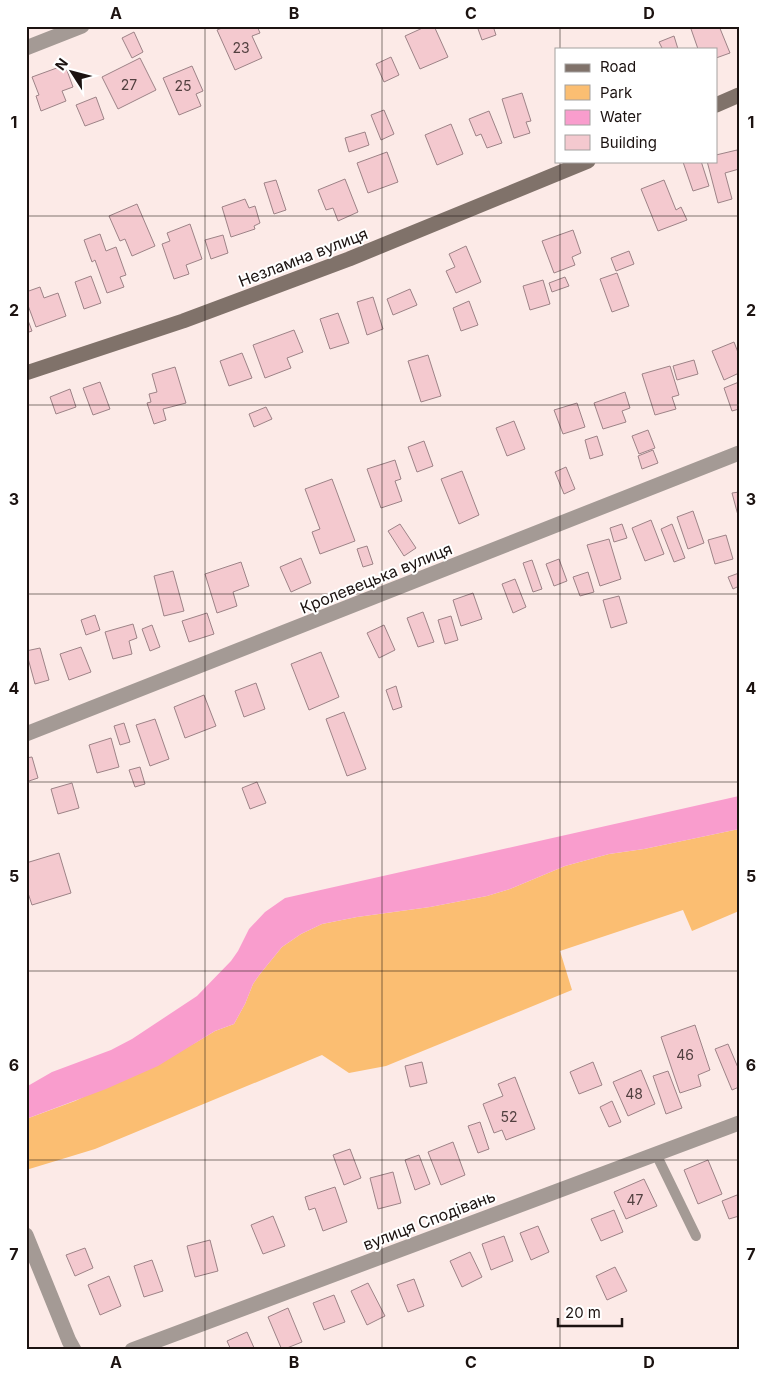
<svg xmlns="http://www.w3.org/2000/svg" width="765" height="1376" viewBox="0 0 765 1376" font-family="Inter,sans-serif">
<style>
.green{fill:#fbbe72}
.water{fill:#f99dcd}
.building{fill:#f4c9cf;stroke:#9d8387}
.lines{fill:none;stroke-linecap:round;stroke-linejoin:round}
.lane{stroke:#a49a95;stroke-width:10}
.street{stroke:#a49a95;stroke-width:15}
.secondary{stroke:#80726a;stroke-width:15}
.grid{fill:none;stroke:#1c1311;stroke-width:1;stroke-opacity:0.55}
.labels{text-anchor:middle;dominant-baseline:central;stroke-width:4;stroke-linejoin:round;paint-order:stroke}
.number-label{font-size:14px;fill:#524040}
.street-label{font-size:16px;fill:#1c1311;stroke:#fff}
.neatline{fill:none;stroke:#1c1311;stroke-width:2}
.grid-label{font-size:16px;text-anchor:middle;font-weight:bold;fill:#1c1311}
</style>
<rect width="100%" height="100%" fill="#fceae7"/>
<path class="green" d="M739,829V911L692,931L683,910L560,951L572,990L386,1066L349,1073L322,1055L95,1149L26,1170V1119L75,1101L195,1043L215,1031L234,1024L245,1004L253,984L260,974L282,947L301,934L322,924L357,917L430,907L487,896L510,889L565,866L609,854L644,849Z"/>
<path class="water" d="M739,796V829L644,849L609,854L565,866L510,889L487,896L430,907L357,917L322,924L301,934L282,947L260,974L253,984L245,1004L234,1024L215,1031L158,1066L106,1089L26,1119V1087L52,1072L111,1050L132,1039L197,996L231,961L238,951L249,929L265,912L285,898Z"/>
<g class="building">
<path d="M227,26H257L260,33L252,36L262,58L235,70L217,30Z"/>
<path d="M427,26H434L448,57L420,69L405,36Z"/>
<path d="M477,26H493L496,35L482,40Z"/>
<path d="M690,26H719L730,53L716,58V49H698Z"/>
<path d="M134,32L143,52L132,58L122,38Z"/>
<path d="M674,36L678,49H658L662,48L659,42Z"/>
<path d="M391,57L399,75L384,82L376,64Z"/>
<path d="M140,58L156,90L118,109L102,77Z"/>
<path d="M65,65L73,87L62,91L66,101L41,111L36,96L39,95L32,77Z"/>
<path d="M192,66L203,91L196,94L201,106L179,115L163,78Z"/>
<path d="M522,93L531,121L526,122L530,133L514,138L502,99Z"/>
<path d="M96,97L104,119L85,126L76,105Z"/>
<path d="M384,110L394,134L381,140L371,115Z"/>
<path d="M489,111L502,143L487,148L481,134L476,136L469,119Z"/>
<path d="M451,124L463,154L437,165L425,135Z"/>
<path d="M365,132L369,145L349,152L345,138Z"/>
<path d="M737,150L739,157V169L725,173L732,199L718,203L707,161H716V155Z"/>
<path d="M387,152L398,182L368,193L357,163Z"/>
<path d="M701,161L709,186L693,191L683,162Z"/>
<path d="M345,179L358,212L338,221L333,208L326,210L318,190Z"/>
<path d="M276,180L286,210L274,214L264,183Z"/>
<path d="M664,180L676,210L681,207L687,220L658,231L641,189Z"/>
<path d="M245,199L249,208L255,206L260,223L254,226L255,229L231,237L222,207Z"/>
<path d="M137,204L155,246L132,256L125,239L120,241L109,216Z"/>
<path d="M190,224L202,259L186,265L189,274L174,279L162,244L170,241L167,233Z"/>
<path d="M573,230L581,253L572,257L575,265L554,273L542,241Z"/>
<path d="M100,234L106,251L116,247L126,275L120,277L124,287L107,293L95,260L92,262L84,240Z"/>
<path d="M223,235L228,253L211,259L205,240Z"/>
<path d="M466,246L481,282L456,293L446,271L455,267L449,254Z"/>
<path d="M629,251L634,264L616,271L611,258Z"/>
<path d="M617,273L629,306L612,312L600,279Z"/>
<path d="M91,276L101,303L84,309L75,282Z"/>
<path d="M565,277L569,286L552,292L549,283Z"/>
<path d="M543,280L550,304L530,310L523,286Z"/>
<path d="M40,287L44,298L58,293L66,316L36,327L26,300V292Z"/>
<path d="M410,289L417,305L393,315L387,299Z"/>
<path d="M373,297L383,329L367,335L357,302Z"/>
<path d="M469,301L478,325L461,331L453,308Z"/>
<path d="M338,313L349,343L330,349L320,319Z"/>
<path d="M26,315L32,331L26,333Z"/>
<path d="M294,330L303,352L287,358L291,368L265,378L253,345Z"/>
<path d="M734,342L739,355V373L724,380L712,351Z"/>
<path d="M242,353L252,378L229,386L220,361Z"/>
<path d="M428,355L441,396L421,402L408,361Z"/>
<path d="M694,360L698,374L677,380L673,366Z"/>
<path d="M670,366L679,395L672,397L676,409L655,415L642,374Z"/>
<path d="M175,367L186,403L163,409L166,420L154,424L147,403L151,402L149,394L157,392L152,374Z"/>
<path d="M100,382L110,409L93,415L83,388Z"/>
<path d="M739,382V409L732,411L724,388Z"/>
<path d="M70,389L76,407L56,414L50,397Z"/>
<path d="M625,392L630,408L622,411L626,422L603,429L594,403Z"/>
<path d="M577,403L585,427L563,434L554,410Z"/>
<path d="M266,407L272,419L254,427L249,414Z"/>
<path d="M514,421L525,449L507,456L496,428Z"/>
<path d="M648,430L655,448L639,454L632,436Z"/>
<path d="M597,436L603,455L590,459L585,440Z"/>
<path d="M424,441L433,466L417,472L408,447Z"/>
<path d="M653,450L658,463L642,469L638,456Z"/>
<path d="M395,460L401,479L395,481L402,501L381,508L367,469Z"/>
<path d="M566,467L575,489L564,494L555,472Z"/>
<path d="M462,471L479,515L459,524L441,479Z"/>
<path d="M332,479L355,541L320,554L312,532L320,529L305,489Z"/>
<path d="M739,492V519L732,493Z"/>
<path d="M693,511L704,543L688,549L677,517Z"/>
<path d="M651,520L664,554L645,561L632,528Z"/>
<path d="M400,524L416,548L404,556L388,531Z"/>
<path d="M622,524L627,538L614,542L610,528Z"/>
<path d="M672,524L685,558L674,562L661,529Z"/>
<path d="M726,535L733,559L715,564L708,540Z"/>
<path d="M609,539L621,579L600,586L587,545Z"/>
<path d="M367,546L373,564L363,567L357,549Z"/>
<path d="M301,558L311,583L291,592L280,567Z"/>
<path d="M559,559L567,581L554,586L546,564Z"/>
<path d="M532,560L542,589L533,592L523,563Z"/>
<path d="M241,562L249,586L233,592L237,606L217,613L205,574Z"/>
<path d="M173,571L184,611L164,616L154,576Z"/>
<path d="M588,572L594,592L580,596L573,577Z"/>
<path d="M739,573V586L733,589L728,577Z"/>
<path d="M515,579L526,607L513,613L502,584Z"/>
<path d="M473,593L482,619L461,626L453,600Z"/>
<path d="M619,596L627,623L611,628L603,600Z"/>
<path d="M423,612L434,642L418,647L407,618Z"/>
<path d="M207,613L214,634L189,642L182,621Z"/>
<path d="M95,615L100,630L86,635L81,620Z"/>
<path d="M451,616L458,640L445,644L438,620Z"/>
<path d="M133,624L137,638L129,641L132,654L113,659L105,632Z"/>
<path d="M152,625L160,647L150,651L142,629Z"/>
<path d="M384,625L395,650L379,658L367,633Z"/>
<path d="M81,647L91,672L69,680L60,654Z"/>
<path d="M40,648L49,680L35,684L26,651Z"/>
<path d="M321,652L339,697L309,710L291,664Z"/>
<path d="M256,683L265,709L244,717L235,691Z"/>
<path d="M396,686L402,707L393,710L386,690Z"/>
<path d="M204,695L216,726L185,738L174,707Z"/>
<path d="M344,712L366,769L347,776L326,719Z"/>
<path d="M155,719L169,759L150,766L136,725Z"/>
<path d="M124,723L130,742L120,745L114,726Z"/>
<path d="M111,738L119,767L97,773L89,745Z"/>
<path d="M32,757L38,778L26,782V758Z"/>
<path d="M140,767L145,784L135,787L129,770Z"/>
<path d="M257,782L266,803L250,809L242,788Z"/>
<path d="M72,783L79,808L58,814L51,789Z"/>
<path d="M59,853L71,893L32,905L26,887V863Z"/>
<path d="M695,1025L710,1070L698,1075L701,1086L680,1093L661,1037Z"/>
<path d="M728,1044L739,1070V1087L732,1090L715,1049Z"/>
<path d="M422,1062L427,1083L410,1087L405,1066Z"/>
<path d="M593,1062L602,1085L579,1094L570,1072Z"/>
<path d="M641,1070L655,1104L628,1116L613,1082Z"/>
<path d="M668,1071L682,1108L666,1114L653,1076Z"/>
<path d="M515,1077L535,1129L506,1140L502,1130L494,1133L483,1104L503,1096L498,1084Z"/>
<path d="M612,1101L621,1122L609,1127L600,1107Z"/>
<path d="M480,1122L489,1149L478,1153L468,1126Z"/>
<path d="M453,1142L465,1175L441,1185L428,1152Z"/>
<path d="M350,1149L361,1178L344,1185L333,1155Z"/>
<path d="M419,1155L430,1184L415,1190L405,1160Z"/>
<path d="M708,1160L722,1194L698,1204L684,1170Z"/>
<path d="M393,1172L401,1203L378,1209L370,1178Z"/>
<path d="M644,1179L657,1206L626,1219L614,1192Z"/>
<path d="M335,1187L347,1222L323,1231L315,1208L309,1210L305,1197Z"/>
<path d="M737,1195L739,1200V1216L729,1219L722,1201Z"/>
<path d="M614,1210L623,1232L601,1241L591,1219Z"/>
<path d="M273,1216L285,1246L263,1254L251,1225Z"/>
<path d="M538,1226L549,1252L531,1260L520,1233Z"/>
<path d="M504,1236L513,1261L491,1270L482,1244Z"/>
<path d="M210,1240L218,1271L195,1277L187,1246Z"/>
<path d="M85,1248L93,1268L75,1276L66,1255Z"/>
<path d="M470,1252L482,1277L462,1287L450,1261Z"/>
<path d="M152,1260L163,1291L144,1297L134,1266Z"/>
<path d="M615,1267L627,1291L607,1300L596,1276Z"/>
<path d="M109,1276L121,1306L100,1315L88,1285Z"/>
<path d="M414,1279L424,1306L408,1312L397,1285Z"/>
<path d="M368,1283L385,1316L367,1325L351,1291Z"/>
<path d="M334,1295L345,1322L324,1330L313,1303Z"/>
<path d="M288,1308L302,1342L282,1350L268,1317Z"/>
<path d="M247,1332L255,1350H231L227,1341Z"/>
</g>
<g class="lines">
<path class="lane" d="M656,1154L696,1236"/>
<g class="street">
<path d="M26,48L82,26"/>
<path d="M26,734L739,453"/>
<path d="M26,1235L69,1341L74,1350"/>
<path d="M132,1350L739,1123"/>
</g>
<g class="secondary">
<path d="M716,105L739,95"/>
<path d="M26,373L183,321L349,259L588,161"/>
</g>
</g>
<path class="grid" d="M205,26V1350M382,26V1350M560,26V49M560,161V1350M26,216H739M26,405H739M26,594H739M26,782H739M26,971H739M26,1160H739"/>
<g class="labels">
<g class="number-label">
<text x="241" y="47">23</text>
<text x="129" y="84">27</text>
<text x="183" y="85">25</text>
<text x="685" y="1054">46</text>
<text x="634" y="1093">48</text>
<text x="509" y="1116">52</text>
<text x="635" y="1199">47</text>
</g>
<g class="street-label">
<text transform="translate(303 257) rotate(-21)">Незламна вулиця</text>
<text transform="translate(376 578) rotate(-22)">Кролевецька вулиця</text>
<text transform="translate(429 1220) rotate(-21)">вулиця Сподівань</text>
</g>
</g>
<rect width="765" height="1376" fill="none" stroke="#ffffff" stroke-width="55"/>
<rect x="555" y="48" width="162" height="115" fill="#ffffff" stroke="#a4a1a0"/>
<rect x="565" y="64" width="25" height="8" fill="#80726a" stroke="#a4a1a0"/>
<text x="600" y="72" font-size="15" fill="#1c1311">Road</text>
<rect x="565" y="85" width="25" height="15" fill="#fbbe72" stroke="#a4a1a0"/>
<text x="600" y="98" font-size="15" fill="#1c1311">Park</text>
<rect x="565" y="110" width="25" height="15" fill="#f99dcd" stroke="#a4a1a0"/>
<text x="600" y="122" font-size="15" fill="#1c1311">Water</text>
<rect x="565" y="135" width="25" height="15" fill="#f4c9cf" stroke="#a4a1a0"/>
<text x="600" y="148" font-size="15" fill="#1c1311">Building</text>
<g transform="translate(72 72) rotate(306)" stroke="#ffffff" stroke-width="4" paint-order="stroke">
<path d="M0-4L9 19L0 12L-9 19Z" fill="#1c1311"/>
<text y="-8" font-size="14" font-weight="bold" text-anchor="middle" fill="#1c1311">N</text>
</g>
<path d="M558 1318v8h64v-8" fill="none" stroke="#1c1311" stroke-width="2.5"/>
<text x="565" y="1318" font-size="15" fill="#1c1311" stroke="#ffffff" stroke-width="4" paint-order="stroke">20 m</text>
<rect x="28" y="28" width="710" height="1320" class="neatline"/>
<g class="grid-label">
<text x="116" y="19">A</text>
<text x="294" y="19">B</text>
<text x="471" y="19">C</text>
<text x="649" y="19">D</text>
<text x="14" y="128">1</text>
<text x="751" y="128">1</text>
<text x="14" y="316">2</text>
<text x="751" y="316">2</text>
<text x="14" y="505">3</text>
<text x="751" y="505">3</text>
<text x="14" y="694">4</text>
<text x="751" y="694">4</text>
<text x="14" y="882">5</text>
<text x="751" y="882">5</text>
<text x="14" y="1071">6</text>
<text x="751" y="1071">6</text>
<text x="14" y="1260">7</text>
<text x="751" y="1260">7</text>
<text x="116" y="1368">A</text>
<text x="294" y="1368">B</text>
<text x="471" y="1368">C</text>
<text x="649" y="1368">D</text>
</g>
</svg>
